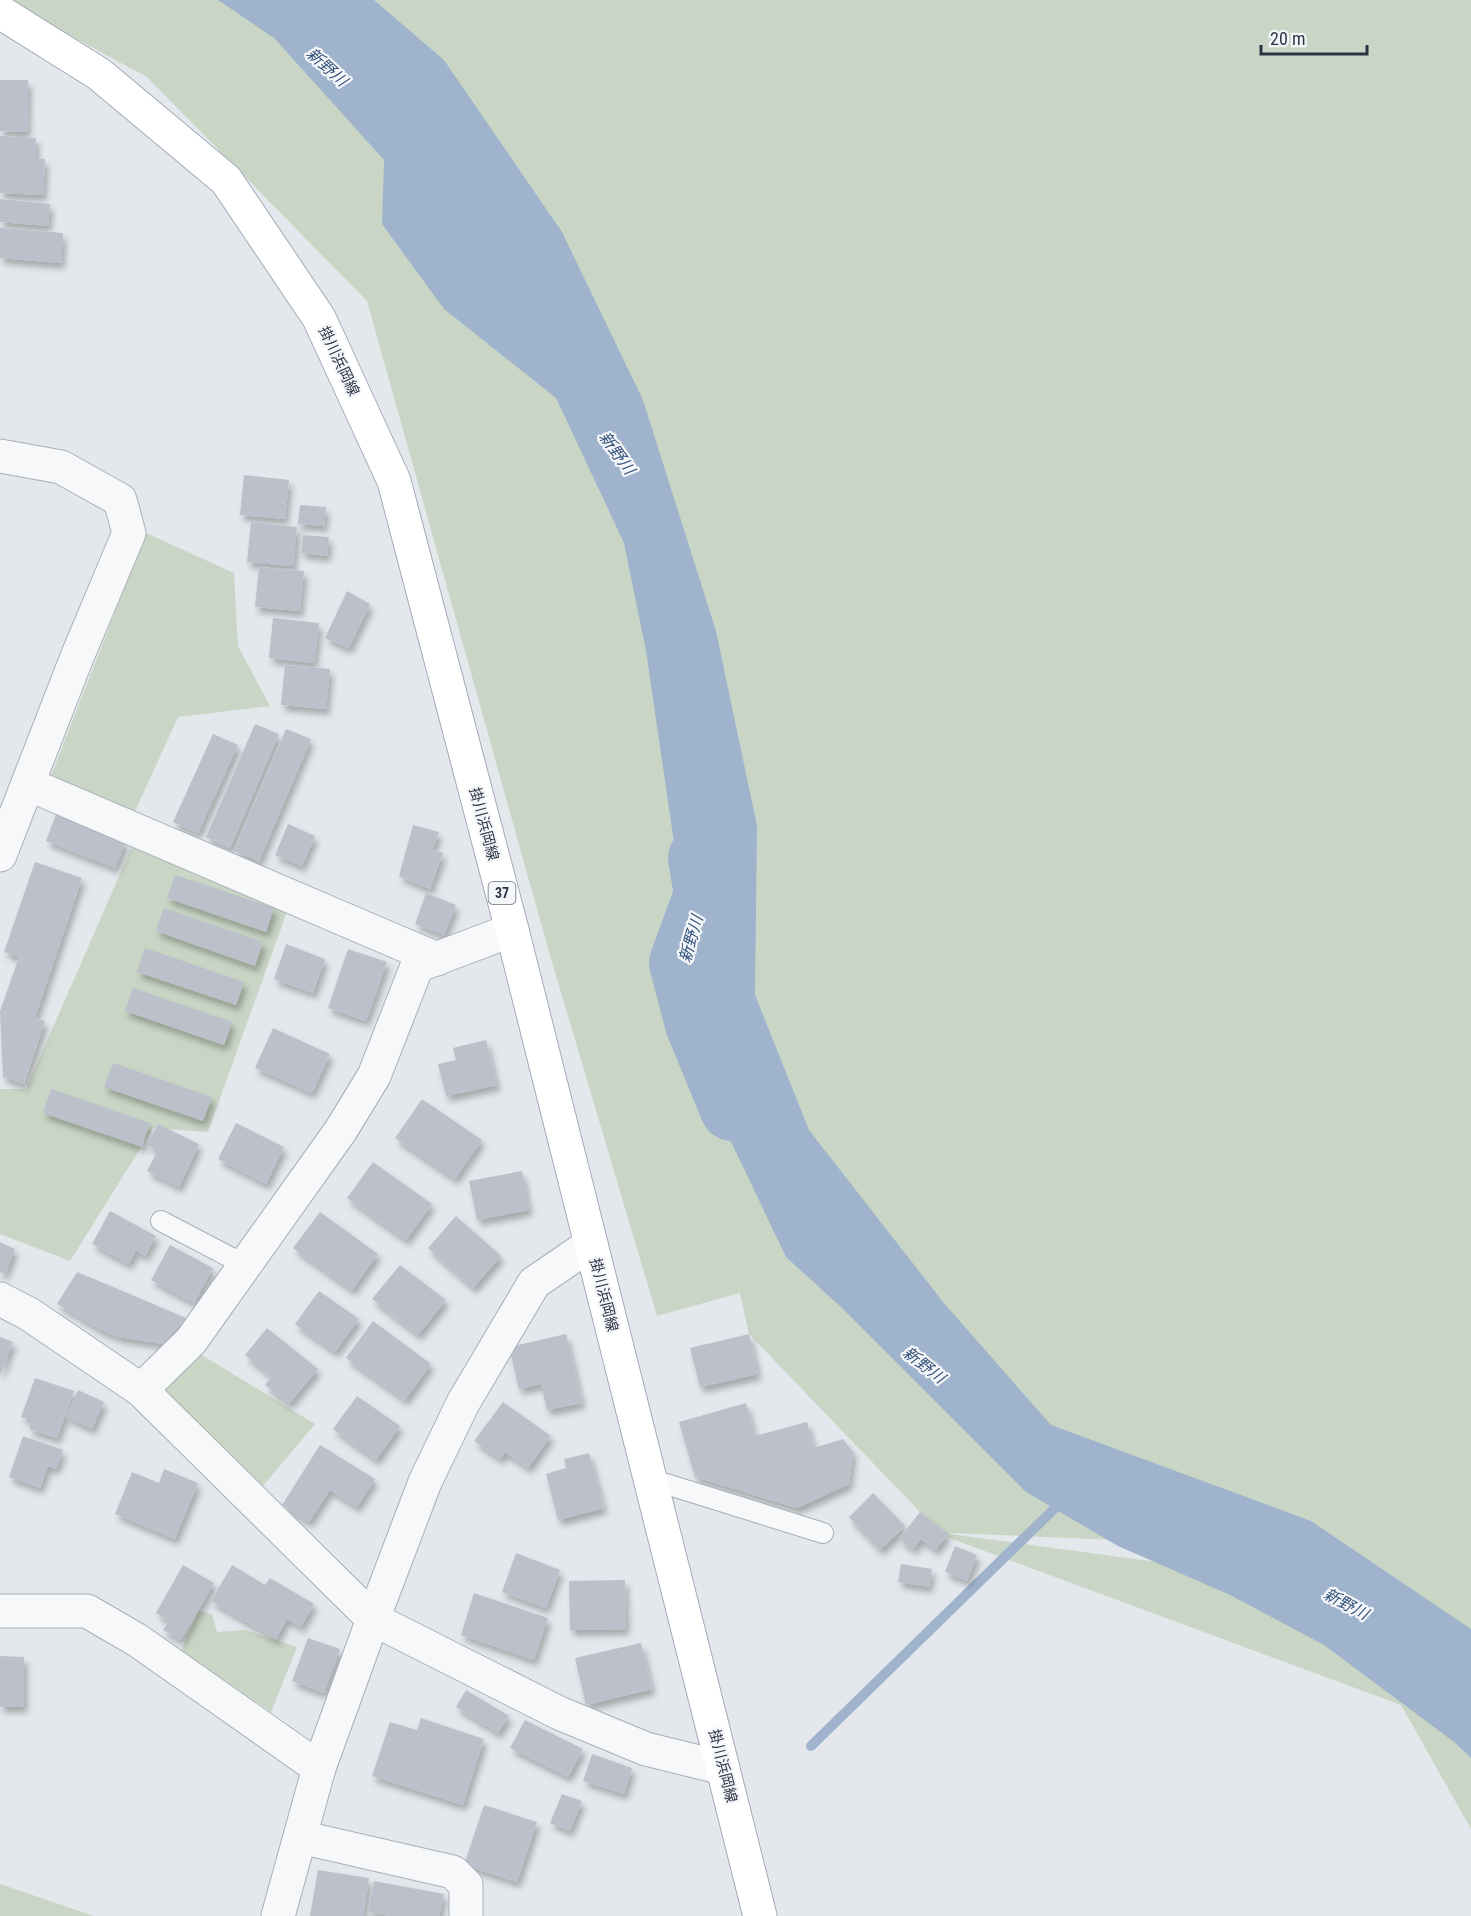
<svg xmlns="http://www.w3.org/2000/svg" width="1471" height="1916" viewBox="0 0 1471 1916" font-family="'Roboto Condensed','Noto Sans JP',sans-serif">
<style>
.green{fill:#c9d6c5;fill-rule:evenodd}
.water{fill:#9fb4cc}
.lines{fill:none;stroke-linecap:round;stroke-linejoin:round}
.stream{stroke:#9fb4cc;stroke-width:10}
.river{stroke:#9fb4cc;stroke-width:64}
.building{fill:#bbc0ca;filter:url(#shadow)}
.service-casing{stroke:#a9aeb7;stroke-width:22}
.minor-casing{stroke:#a9aeb7;stroke-width:35}
.primary-casing{stroke:#a3abb8;stroke-width:35}
.service{stroke:#f7f8fa;stroke-width:20}
.minor{stroke:#f7f8fa;stroke-width:33}
.primary{stroke:#fff;stroke-width:33}
.labels{text-anchor:middle;dominant-baseline:central;stroke-width:4.5;stroke-linejoin:round;paint-order:stroke}
.shield{fill:#f4f6f9;stroke:#676e7b;stroke-width:1.5}
.shield-label{font-size:14px;font-weight:bold;fill:#2b3445}
.street-label{font-size:15px;fill:#2b3445;stroke:#f4f6f9}
.water-label{font-size:16px;font-style:italic;fill:#34527a;stroke:#f4f6f9}
</style>
<defs>
<filter id="shadow"><feDropShadow dx="3.5" dy="6" stdDeviation="3" flood-color="#0004"/></filter>
</defs>
<rect width="100%" height="100%" fill="#e4e7ec"/>
<g class="green">
<path d="M4,0H1471V1829L1401,1705L936,1533L920,1512L749,1334L740,1293L657,1316L549,952L367,301L147,77ZM950,1533L1282,1547L1306,1582L950,1534Z"/>
<path d="M146,533L234,573L238,646L270,706L178,717L131,820L47,786Z"/>
<path d="M134,842L289,906L208,1132L153,1128L70,1261L0,1234V1089H26Z"/>
<path d="M200,1354L315,1424L262,1487L160,1392Z"/>
<path d="M199,1611L212,1614L217,1632L245,1630L297,1647L271,1712L181,1650Z"/>
<path d="M0,1884L94,1916H0Z"/>
</g>
<path class="water" d="M218,0H374L444,60L562,232L643,400L716,631L757,826L755,995L809,1130L943,1302L1051,1425L1311,1521L1471,1629V1758L1454,1742L1324,1645L1230,1595L1118,1546L1026,1492L842,1308L786,1257L714,1106L698,1028L676,856L646,651L624,543L556,398L444,309L382,224L384,160L274,38Z"/>
<g class="lines">
<path class="stream" d="M811,1746L1055,1508"/>
<path class="river" d="M700,858L706,894L681,963L697,1024L732,1109"/>
</g>
<g class="building">
<path d="M0,80H28L27,132L0,131Z"/>
<path d="M0,136L36,138L35,159H45L43,195L0,193Z"/>
<path d="M0,199L50,204L48,226L0,222Z"/>
<path d="M0,228L63,233L61,263L0,258Z"/>
<path d="M244,475L289,480L285,519L240,515Z"/>
<path d="M300,505L326,507L324,526L298,524Z"/>
<path d="M251,522L297,527L293,566L247,562Z"/>
<path d="M303,535L329,537L327,556L301,553Z"/>
<path d="M259,567L304,571L300,611L255,607Z"/>
<path d="M347,591L370,604L349,648L325,638Z"/>
<path d="M273,618L319,623L314,663L269,658Z"/>
<path d="M285,665L330,669L326,709L281,705Z"/>
<path d="M255,724L279,734L230,848L206,837Z"/>
<path d="M286,729L311,739L259,861L234,851Z"/>
<path d="M213,734L238,745L198,833L173,822Z"/>
<path d="M56,814L126,841L115,868L46,841Z"/>
<path d="M288,824L315,836L302,866L275,855Z"/>
<path d="M413,825L439,832L432,850L443,853L430,889L399,876Z"/>
<path d="M35,862L82,878L35,1018L45,1021L24,1084L3,1077L0,1011L19,957L4,952Z"/>
<path d="M175,875L274,908L266,932L167,898Z"/>
<path d="M426,893L456,905L444,935L415,924Z"/>
<path d="M164,908L263,942L255,966L156,931Z"/>
<path d="M286,944L325,959L313,993L274,979Z"/>
<path d="M145,948L244,982L236,1005L137,972Z"/>
<path d="M348,949L387,962L366,1021L328,1008Z"/>
<path d="M133,988L232,1022L224,1045L125,1011Z"/>
<path d="M273,1028L330,1054L312,1093L255,1068Z"/>
<path d="M486,1040L497,1085L446,1096L438,1064L456,1060L453,1048Z"/>
<path d="M113,1063L212,1097L203,1121L104,1087Z"/>
<path d="M51,1089L150,1123L142,1147L43,1113Z"/>
<path d="M422,1099L482,1140L455,1179L395,1138Z"/>
<path d="M236,1123L284,1147L266,1184L218,1159Z"/>
<path d="M158,1124L199,1144L179,1187L147,1171L158,1150L147,1145Z"/>
<path d="M373,1162L432,1204L406,1240L347,1198Z"/>
<path d="M522,1171L529,1210L477,1220L469,1181Z"/>
<path d="M110,1211L156,1236L145,1256L136,1250L129,1264L92,1244Z"/>
<path d="M320,1212L378,1254L352,1290L293,1248Z"/>
<path d="M456,1216L501,1256L473,1288L428,1248Z"/>
<path d="M0,1242L15,1249L5,1274L0,1272Z"/>
<path d="M170,1245L213,1268L194,1303L151,1280Z"/>
<path d="M400,1265L446,1300L418,1335L372,1299Z"/>
<path d="M77,1272L118,1289L186,1318L163,1344L119,1337L101,1330L57,1304Z"/>
<path d="M319,1291L359,1319L335,1352L295,1324Z"/>
<path d="M373,1321L431,1364L405,1400L346,1358Z"/>
<path d="M267,1328L318,1369L289,1404L265,1385L272,1377L245,1355Z"/>
<path d="M566,1334L582,1403L547,1410L541,1384L519,1389L509,1347Z"/>
<path d="M749,1334L758,1374L700,1387L690,1348Z"/>
<path d="M0,1337L13,1342L0,1376Z"/>
<path d="M35,1378L74,1391L57,1438L29,1429L32,1420L21,1417Z"/>
<path d="M78,1390L104,1402L92,1429L66,1417Z"/>
<path d="M357,1396L400,1426L376,1460L333,1429Z"/>
<path d="M503,1402L551,1436L528,1468L505,1452L500,1459L474,1441Z"/>
<path d="M746,1403L755,1436L807,1422L814,1448L843,1439L853,1452L849,1484L797,1508L695,1477L679,1422Z"/>
<path d="M23,1436L63,1450L56,1469L48,1466L40,1488L9,1477Z"/>
<path d="M320,1445L375,1479L357,1507L330,1490L309,1522L282,1505Z"/>
<path d="M589,1453L604,1508L558,1520L546,1474L566,1468L564,1459Z"/>
<path d="M164,1469L198,1483L175,1539L115,1514L132,1472L159,1483Z"/>
<path d="M873,1493L905,1526L880,1550L849,1517Z"/>
<path d="M920,1512L948,1534L935,1550L921,1539L913,1549L899,1539Z"/>
<path d="M955,1546L977,1555L967,1581L945,1572Z"/>
<path d="M516,1553L560,1570L546,1608L502,1592Z"/>
<path d="M901,1564L932,1569L929,1587L898,1582Z"/>
<path d="M183,1565L214,1583L181,1640L163,1630L169,1621L156,1613Z"/>
<path d="M232,1565L265,1585L270,1578L314,1604L301,1627L287,1619L276,1639L211,1601Z"/>
<path d="M625,1580L626,1629L570,1630L569,1581Z"/>
<path d="M474,1593L548,1618L534,1660L461,1635Z"/>
<path d="M308,1638L340,1649L324,1693L292,1681Z"/>
<path d="M641,1643L652,1689L586,1705L575,1658Z"/>
<path d="M0,1656L24,1657V1707H0Z"/>
<path d="M466,1690L509,1716L498,1733L456,1707Z"/>
<path d="M421,1718L484,1739L463,1805L372,1776L390,1722L417,1730Z"/>
<path d="M525,1720L583,1749L568,1777L510,1748Z"/>
<path d="M592,1754L632,1768L624,1794L583,1781Z"/>
<path d="M562,1794L582,1801L570,1831L550,1823Z"/>
<path d="M484,1805L537,1822L517,1882L464,1865Z"/>
<path d="M318,1870L369,1878L363,1916H310Z"/>
<path d="M374,1881L444,1894L439,1916H390L368,1912Z"/>
</g>
<g class="lines">
<defs>
<g id="service">
<path d="M161,1221L245,1265"/>
<path d="M650,1479L823,1533"/>
</g>
<g id="minor">
<path d="M0,456L61,467L120,500L129,533L77,657L0,855"/>
<path d="M28,784L437,959"/>
<path d="M591,1244L534,1283L463,1403L425,1482L373,1619L559,1713L646,1749L723,1768"/>
<path d="M0,1299L29,1314L141,1390L373,1619L319,1768L278,1916"/>
<path d="M141,1390L191,1341L341,1130L374,1076L417,966L512,930"/>
<path d="M0,1611H87L137,1640L319,1768"/>
<path d="M300,1837L453,1872L466,1885V1916"/>
</g>
<path id="primary" d="M0,12L99,74L226,180L319,318L394,481L512,930L760,1916"/>
</defs>
<use href="#service" class="service-casing"/>
<use href="#minor" class="minor-casing"/>
<use href="#primary" class="primary-casing"/>
<use href="#service" class="service"/>
<use href="#minor" class="minor"/>
<use href="#primary" class="primary"/>
</g>
<g class="labels">
<rect class="shield" x="488.5" y="882" width="27" height="22" rx="4.5"/>
<g class="shield-label">
<text x="502" y="893">37</text>
</g>
<g class="street-label">
<text transform="translate(339 361) rotate(65)">掛川浜岡線</text>
<text transform="translate(484 824) rotate(75)">掛川浜岡線</text>
<text transform="translate(604 1295) rotate(76)">掛川浜岡線</text>
<text transform="translate(723 1766) rotate(76)">掛川浜岡線</text>
</g>
<g class="water-label">
<text transform="translate(327 67) rotate(42)">新野川</text>
<text transform="translate(617 453) rotate(54)">新野川</text>
<text transform="translate(691 939) rotate(-74)">新野川</text>
<text transform="translate(924 1365) rotate(38)">新野川</text>
<text transform="translate(1346 1604) rotate(28)">新野川</text>
</g>
</g>
<path d="M1261 45v9h106v-9" fill="none" stroke="#2b3445" stroke-width="3"/>
<text x="1270" y="45" font-size="18" fill="#2b3445" stroke="#f4f6f9" stroke-width="4.5" paint-order="stroke">20 m</text>
</svg>
